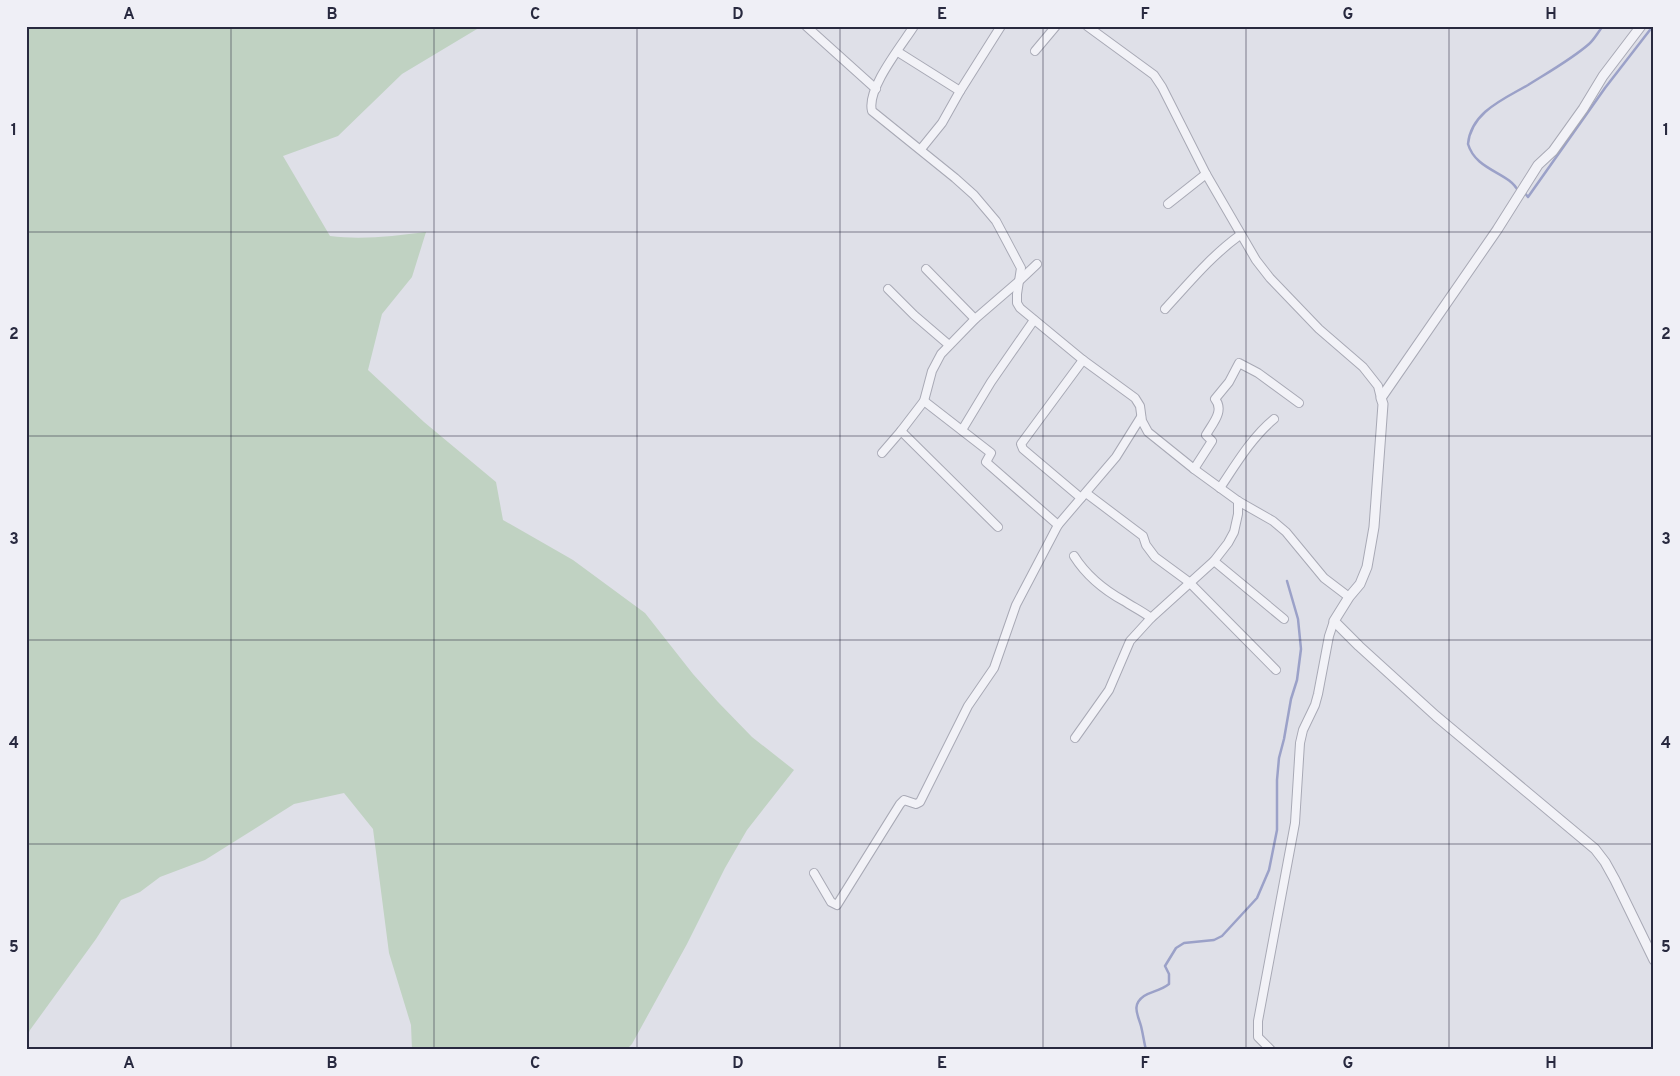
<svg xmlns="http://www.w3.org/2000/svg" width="1680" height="1076" viewBox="0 0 1680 1076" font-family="Overpass,sans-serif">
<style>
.green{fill:#c0d2c2}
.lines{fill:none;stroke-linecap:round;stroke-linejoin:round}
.stream{stroke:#9ba1c8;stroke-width:2.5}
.minor-casing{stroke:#a8a9b5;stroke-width:10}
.tertiary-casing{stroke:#a8a9b5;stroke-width:11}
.minor{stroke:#f2f2f7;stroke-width:8}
.tertiary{stroke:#f2f2f7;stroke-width:9}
.grid{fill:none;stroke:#28293f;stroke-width:1;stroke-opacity:0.55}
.neatline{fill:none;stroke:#28293f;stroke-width:2}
.grid-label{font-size:16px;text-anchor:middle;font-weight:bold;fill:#28293f}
</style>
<rect width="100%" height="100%" fill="#dfe0e8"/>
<path class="green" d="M26,26H482L402,74L338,136L283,156L330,236C362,240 394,236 426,232L412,277L382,314L368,370L424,422L496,482L503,520L573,560L645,613L693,674L718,702L752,737L794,770L747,830L725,868L687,944L632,1044L626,1050H412L411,1025L389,953L373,829L344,793L294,804L205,860L160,877L140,892L121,900L96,939L30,1030L26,1039Z"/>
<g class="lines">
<g class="stream">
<path d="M1518,191C1509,172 1476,171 1468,144C1471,112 1504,99 1528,85C1547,73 1572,59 1589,44C1594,40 1598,32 1603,26"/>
<path d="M1524,192L1528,197L1605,88L1653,26"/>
<path d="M1146,1050C1144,1042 1143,1034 1141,1026C1138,1015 1131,1005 1144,996C1152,991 1160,991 1169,984V974L1165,966L1176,948L1184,943L1214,940L1222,936L1257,898L1269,870L1277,830V780L1279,758L1284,739L1291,699L1297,680L1301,649L1298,619L1287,581"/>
</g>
<defs>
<g id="minor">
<path d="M806,26L876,89"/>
<path d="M914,26C902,45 866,89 872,111L955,178L974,195L996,221L1021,268L1017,294V303L1020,308L1083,360L1135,398L1140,406L1142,421L1148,432L1194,469L1238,501L1273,521L1286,532L1324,578L1349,597"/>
<path d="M1087,26L1154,75L1162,87L1206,174L1256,260L1270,278L1319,329L1363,367L1378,386L1381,398"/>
<path d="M1035,51L1056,26"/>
<path d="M898,52L960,91L1001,26"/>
<path d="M921,149L942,123L960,91"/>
<path d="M1168,204L1206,174"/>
<path d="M926,269L975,319"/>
<path d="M888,289L914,315L949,345"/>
<path d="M1165,309C1189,283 1211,256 1240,235"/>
<path d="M924,401L991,453L986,462L1058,525"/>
<path d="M962,430L991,382L1034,320"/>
<path d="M901,431L998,527"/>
<path d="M882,453L901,431L924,401L932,371L941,354L975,319L1019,281L1037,264"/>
<path d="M1194,469L1212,441L1206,435C1212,424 1225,411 1215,399L1229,382L1239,363L1258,373L1299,403"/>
<path d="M1220,488C1236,464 1252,437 1274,419"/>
<path d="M1086,493L1143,536L1146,545L1155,557L1189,582L1276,670"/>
<path d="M1081,498L1023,449L1021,444L1083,360"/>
<path d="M1074,556C1086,575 1104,590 1124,601C1133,607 1142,611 1151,618"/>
<path d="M1214,561L1284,619"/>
<path d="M1075,738L1109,690L1130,641L1151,618L1214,561L1228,543L1234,532L1238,514V501"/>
<path d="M814,873L831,902L837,905L900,804L904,800L916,804L920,802L968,706L994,668L1016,605L1058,525L1116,457L1141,417"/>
<path d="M1271,1050L1258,1037V1021L1295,823L1300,743L1303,730L1315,705L1318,694L1329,636L1334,621"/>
</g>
<path id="tertiary" d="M1641,26L1603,76L1583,109L1553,151L1538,165L1497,230L1381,398L1383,404L1374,527L1367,567L1360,584L1349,597L1334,621L1359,646L1436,716L1595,849L1605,862L1615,880L1654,960"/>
</defs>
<use href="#minor" class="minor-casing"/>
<use href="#tertiary" class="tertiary-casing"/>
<use href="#minor" class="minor"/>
<use href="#tertiary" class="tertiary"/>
</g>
<path class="grid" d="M231,26V1050M434,26V1050M637,26V1050M840,26V1050M1043,26V1050M1246,26V1050M1449,26V1050M26,232H1654M26,436H1654M26,640H1654M26,844H1654"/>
<rect width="1680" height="1076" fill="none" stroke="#efeff6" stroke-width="55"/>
<rect x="28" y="28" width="1624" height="1020" class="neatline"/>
<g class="grid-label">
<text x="129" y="19">A</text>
<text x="332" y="19">B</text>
<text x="535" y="19">C</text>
<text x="738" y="19">D</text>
<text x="942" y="19">E</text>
<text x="1145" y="19">F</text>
<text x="1348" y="19">G</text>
<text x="1551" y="19">H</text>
<text x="14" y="135">1</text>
<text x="1666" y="135">1</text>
<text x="14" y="339">2</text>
<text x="1666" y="339">2</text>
<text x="14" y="544">3</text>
<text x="1666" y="544">3</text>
<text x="14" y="748">4</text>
<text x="1666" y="748">4</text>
<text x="14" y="952">5</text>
<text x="1666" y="952">5</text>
<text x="129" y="1068">A</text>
<text x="332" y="1068">B</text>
<text x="535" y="1068">C</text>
<text x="738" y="1068">D</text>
<text x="942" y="1068">E</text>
<text x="1145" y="1068">F</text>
<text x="1348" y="1068">G</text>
<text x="1551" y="1068">H</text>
</g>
</svg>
